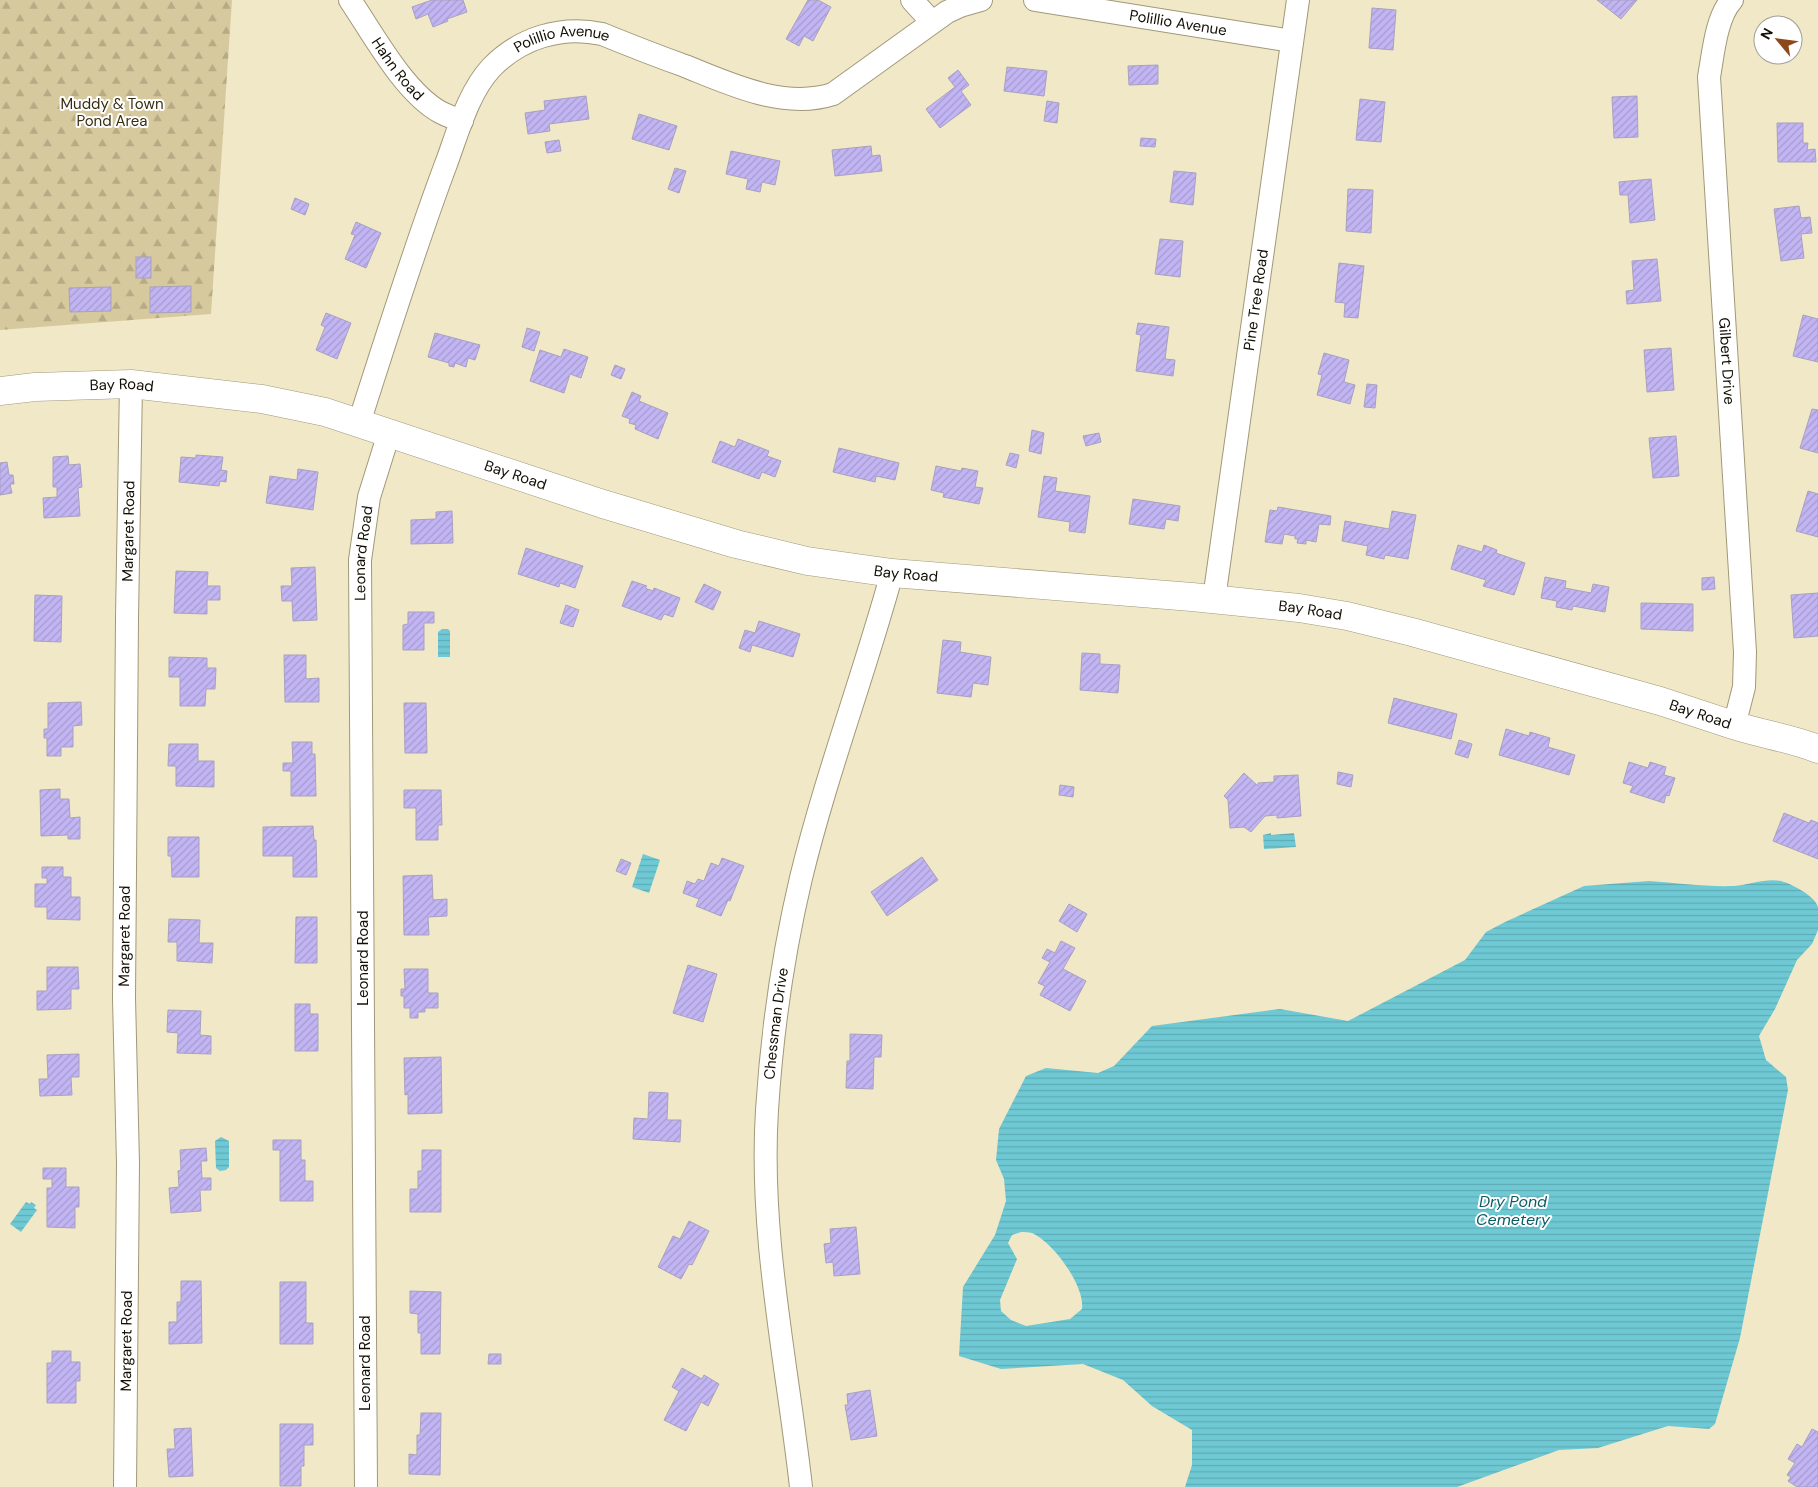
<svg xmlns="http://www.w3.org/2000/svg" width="1818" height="1487" viewBox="0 0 1818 1487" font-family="'DM Sans',sans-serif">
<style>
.forest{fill:url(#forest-firs)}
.water{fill:url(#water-rules);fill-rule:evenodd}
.building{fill:url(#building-hatch);stroke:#a7a1bf}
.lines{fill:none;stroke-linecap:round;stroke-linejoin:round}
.street-casing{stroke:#a19879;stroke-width:24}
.secondary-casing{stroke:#a19879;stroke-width:29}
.street{stroke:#fff;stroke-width:22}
.secondary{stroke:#fff;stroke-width:28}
.labels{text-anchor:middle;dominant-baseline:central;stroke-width:4;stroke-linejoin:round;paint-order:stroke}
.street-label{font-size:15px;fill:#110e04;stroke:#fff}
.park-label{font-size:15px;fill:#372e10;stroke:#fff}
.water-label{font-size:16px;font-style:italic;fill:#0a5b64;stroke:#fff}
</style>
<defs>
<pattern id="forest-firs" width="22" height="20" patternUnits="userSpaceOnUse" patternTransform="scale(1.25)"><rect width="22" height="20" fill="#d6c99d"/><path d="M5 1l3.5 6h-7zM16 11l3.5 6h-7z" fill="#b7ab86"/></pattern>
<pattern id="water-rules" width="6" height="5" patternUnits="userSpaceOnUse" patternTransform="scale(1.25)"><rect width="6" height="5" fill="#6ec9d4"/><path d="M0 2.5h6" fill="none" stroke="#5eabb4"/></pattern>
<pattern id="building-hatch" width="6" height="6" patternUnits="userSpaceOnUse" patternTransform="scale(1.25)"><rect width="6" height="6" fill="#c2b5f3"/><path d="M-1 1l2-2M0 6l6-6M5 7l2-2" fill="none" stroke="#a69acf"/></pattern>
</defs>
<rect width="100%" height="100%" fill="#f1e8c7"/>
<path class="forest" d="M0,0H232L211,314L0,330Z"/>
<g class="water">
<path d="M442,629H448L450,631V657H438V632Z"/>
<path d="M1271,833V835L1294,833L1296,847L1264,849L1263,835Z"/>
<path d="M643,854L660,860L649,893L632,887Z"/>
<path d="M1649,881C1677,883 1706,887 1734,886C1749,885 1766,878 1781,881C1792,884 1815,896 1818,907V930L1812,944L1797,960L1775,1009L1759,1036L1766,1060L1786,1077L1788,1090L1740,1338L1715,1424L1709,1429L1668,1426L1598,1448L1559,1450L1457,1487H1185L1192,1465V1430L1152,1406L1123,1380L1083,1364L1001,1369L959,1356L963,1287L995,1235L1006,1201L1004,1179L996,1160L999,1129L1026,1076L1046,1068L1098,1073L1114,1066L1152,1026L1280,1009L1348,1021L1465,960L1486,932L1505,922L1584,886ZM1021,1232C1024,1232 1029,1232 1032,1233C1054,1243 1085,1286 1082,1309L1070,1319L1026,1326L1011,1320L1001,1311L1000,1300L1017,1259L1008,1243L1012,1235Z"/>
<path d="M221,1137L229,1141V1167L226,1170L220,1171L216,1168L215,1141Z"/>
<path d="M26,1202L30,1204L31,1202L36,1205L34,1208L37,1210L21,1232L10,1224Z"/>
</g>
<g class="building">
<path d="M432,0H463L467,12L447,19L448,21L433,27L428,14L416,19L412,7Z"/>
<path d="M808,0H818L831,7L813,41L804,36L799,46L786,39Z"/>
<path d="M1597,0H1637L1621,19Z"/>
<path d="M1372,8L1396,10L1393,50L1369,48Z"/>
<path d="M1158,65V84L1129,85L1128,66Z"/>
<path d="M1007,67L1047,71L1044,96L1004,91Z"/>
<path d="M958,70L969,85L961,91L971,105L940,128L926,109L955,87L948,78Z"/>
<path d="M586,96L589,119L549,124L550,131L528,134L525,113L545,110L544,101Z"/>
<path d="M1637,96L1638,137L1614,138L1612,97Z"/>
<path d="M1360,99L1385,102L1381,142L1356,140Z"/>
<path d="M1047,101L1059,103L1057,123L1044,121Z"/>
<path d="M639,114L677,126L669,150L632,139Z"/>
<path d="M1777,123H1803V143H1808L1807,150L1815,149L1816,162H1778Z"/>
<path d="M1141,138L1156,139L1155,147L1140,146Z"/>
<path d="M559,140L561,151L547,153L545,142Z"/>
<path d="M871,146L872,156L880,155L882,171L835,176L832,150Z"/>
<path d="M731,151L780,161L775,185L762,182L760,192L746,189L748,179L726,174Z"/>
<path d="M675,168L686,171L679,193L668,189Z"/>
<path d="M1174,171L1196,173L1193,205L1170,202Z"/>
<path d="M1651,179L1655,220L1630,223L1628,195H1620L1619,182Z"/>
<path d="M1348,189L1373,190L1371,233L1346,231Z"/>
<path d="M295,198L309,204L305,215L291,209Z"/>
<path d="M1799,206L1801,218L1810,217L1812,233L1801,234L1804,258L1781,261L1774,209Z"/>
<path d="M356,222L381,233L366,268L345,259L355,235L351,234Z"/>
<path d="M1160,239L1183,241L1180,277L1155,274Z"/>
<rect x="136" y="257" width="15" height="21"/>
<path d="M1657,259L1661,301L1627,304L1626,291L1634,290L1632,261Z"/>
<path d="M1339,263L1364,266L1358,318L1344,317L1345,303L1335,302Z"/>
<path d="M191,286V312L150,313V287Z"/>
<path d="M111,287V311L70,312L69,288Z"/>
<path d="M326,313L351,323L337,359L316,350L325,327L321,325Z"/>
<path d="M1803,315L1818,319V362L1793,356Z"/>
<path d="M1138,323L1169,327L1165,359L1175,360L1173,376L1136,371L1141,335L1136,334Z"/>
<path d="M527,328L540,332L534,351L522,347Z"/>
<path d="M435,333L480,345L475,360L468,358L466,367L455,363L454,367L449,366V363L428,357Z"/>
<path d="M1671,348L1674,390L1647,392L1644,350Z"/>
<path d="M564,349L588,357L581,378L570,374L564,393L530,381L540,350L561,357Z"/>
<path d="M1324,353L1349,360L1344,382L1355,385L1350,404L1317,395L1322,375L1318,374Z"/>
<path d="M615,365L625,369L621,379L611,375Z"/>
<path d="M1367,384L1377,385L1375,408L1364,407Z"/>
<path d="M632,392L641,396L639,401L668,413L658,439L635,429L636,425L629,423L630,419L622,416Z"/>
<path d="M1812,409L1818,410V453L1800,448Z"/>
<path d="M1032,430L1044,433L1041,454L1029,451Z"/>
<path d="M1099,433L1101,442L1086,446L1083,436Z"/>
<path d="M1676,436L1679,476L1653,478L1649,438Z"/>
<path d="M738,439L769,451L767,456L781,461L775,477L762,472L759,479L712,462L720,441L735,447Z"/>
<path d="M839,448L899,463L895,480L876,476L875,482L833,472Z"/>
<path d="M1010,453L1019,455L1016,468L1006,465Z"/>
<path d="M196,455L223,457L221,470L227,471L226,482L220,481L219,486L179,482L181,457L196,458Z"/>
<path d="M68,456L69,465L80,464L82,487L78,488L80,516L44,518L43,498L57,497V487H53V457Z"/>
<path d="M7,462L9,475H13L14,484H10L12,493L0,495V463Z"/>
<path d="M936,466L961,471L962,468L978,471L975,487L983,488L979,504L943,497L944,493L931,490Z"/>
<path d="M298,469L318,472L313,510L266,503L270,476L297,480Z"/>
<path d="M1044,476L1057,478L1055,491L1090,496L1085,533L1069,531L1070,522L1038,517Z"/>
<path d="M1808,491L1818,494V537L1796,531Z"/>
<path d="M1133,499L1180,506L1178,521L1166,519L1164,529L1129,524Z"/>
<path d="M1278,507L1331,516L1330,525L1319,524L1316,542L1306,540V544L1297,543L1298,539H1295V536L1284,534L1282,544L1265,542L1270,510L1277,511Z"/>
<path d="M452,511L453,543L411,544V520L436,519V512Z"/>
<path d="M1392,511L1416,515L1408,559L1385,555L1384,559L1366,555L1368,546L1342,541L1345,521L1389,529Z"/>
<path d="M1458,545L1482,552L1484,545L1497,550L1496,553L1525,563L1514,595L1483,586L1486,580L1451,569Z"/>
<path d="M526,548L583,566L575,588L560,583L559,587L518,574Z"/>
<path d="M315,567L317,620L293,621L292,601H282L281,586H292L291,568Z"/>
<path d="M176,571L208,572L207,586H220V600H207V614L174,613Z"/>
<path d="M1545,577L1566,581L1565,588L1591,593L1593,584L1609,587L1605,612L1573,606L1572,610L1556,607L1557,601L1541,598Z"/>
<path d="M1714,577L1715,589L1702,590V578Z"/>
<path d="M632,581L647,586L645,588L653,591L654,588L680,598L673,617L664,614L661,620L622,606Z"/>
<path d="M704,584L721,592L713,610L695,602Z"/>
<path d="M1818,593V636L1794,638L1791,595Z"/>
<path d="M35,595L62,596L61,642L34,641Z"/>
<path d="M1641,603L1693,604V631L1641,629Z"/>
<path d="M566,605L579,610L573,627L560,623Z"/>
<path d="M408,612H434V623H424V650H403V625L408,624Z"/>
<path d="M759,621L800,634L793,657L752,645L750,652L739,648L745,630L755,633Z"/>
<path d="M943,640L961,642L960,652L991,657L988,685L973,683L971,697L937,693Z"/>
<path d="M1082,653L1100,654V664L1120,665L1118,693L1080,690Z"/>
<path d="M284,655H306V679L319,678V702H285Z"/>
<path d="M169,657L207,658V668H216L215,689H206L205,706H180V677H169Z"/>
<path d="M1394,698L1457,714L1451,739L1388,723Z"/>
<path d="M81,702L82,725L73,726V747H61V756H47V738H44V729H48V703Z"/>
<path d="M404,703H426L427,753H405Z"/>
<path d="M1506,729L1529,736L1530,732L1550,738L1548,747L1575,755L1569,775L1499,755Z"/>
<path d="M1459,740L1472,744L1468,758L1455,754Z"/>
<path d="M292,742H312V754H315L316,796H291V771H283V763H293Z"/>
<path d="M169,744H198V761H214V787L176,786V766H168Z"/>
<path d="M1629,762L1648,768L1650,762L1666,767L1664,775L1675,778L1669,796L1666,795L1664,803L1630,792L1633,786L1623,783Z"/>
<path d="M1338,772L1353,775L1351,787L1337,784Z"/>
<path d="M1244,773L1258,786V783L1274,782V776L1298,775L1301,816L1277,818V815L1265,816L1251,832L1244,827L1230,828L1228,800L1224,796Z"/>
<path d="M1060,785L1074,787L1073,797L1059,795Z"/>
<path d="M60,789V799H69L70,818L80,817V839H68V835L41,836L40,790Z"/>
<path d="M404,790H441L442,825H438V840H416V808H404Z"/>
<path d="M1784,813L1809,823L1811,820L1818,823V859L1773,841Z"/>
<path d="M313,826L314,840H316L317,877H293V856H263V827Z"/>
<path d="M168,837H199V877H172L171,856H168Z"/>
<path d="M922,857L938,880L887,916L871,892Z"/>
<path d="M722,858L744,866L730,901L728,900L721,916L696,906L699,899L683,893L687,881L695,884L698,879L704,881L711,863L719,866Z"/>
<path d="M621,859L631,863L626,875L616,871Z"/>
<path d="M42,867H63V877H71V897H80V920L47,919V907H35V884H47V878H42Z"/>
<path d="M432,875L433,900L447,899V916L428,917L429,935H404L403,876Z"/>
<path d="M1069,904L1087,914L1077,932L1059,921Z"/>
<path d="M296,917H317V963H295Z"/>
<path d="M169,919L200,920L199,943H213L212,963L177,961V942H168Z"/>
<path d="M1061,941L1075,948L1063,969L1086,981L1070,1011L1040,995L1045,986L1038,983L1050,962L1042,958L1047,949L1055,953Z"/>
<path d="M688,965L717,974L703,1022L673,1013Z"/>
<path d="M47,967H78L79,989H71V1009L37,1010V991H47Z"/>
<path d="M404,969H428V993H438V1008H425V1012H418V1018H410V1008H404V996H401V989H405Z"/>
<path d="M295,1004H310V1014H318V1051H295Z"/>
<path d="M168,1010L201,1011L200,1035L211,1036V1054L177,1053L178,1033L167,1032Z"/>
<path d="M850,1034L882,1035L881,1057H874L873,1089L846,1088L847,1061H850Z"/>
<path d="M79,1054V1077H71L72,1095L40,1096L39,1079H48L47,1055Z"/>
<path d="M441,1057L442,1113L408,1114V1094L405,1095L404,1058Z"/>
<path d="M649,1092L668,1093L667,1120H681L680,1142L633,1139L634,1118L648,1119Z"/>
<path d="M273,1140H301V1160H305V1181H313V1201H280V1150H273Z"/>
<path d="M206,1148L207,1161H201L202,1178H211V1190H200L201,1211L171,1213L169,1188L179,1187L178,1171L181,1170L180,1150Z"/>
<path d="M422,1150H441V1212H410V1189H418V1171H422Z"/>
<path d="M43,1168H66V1187H79V1207H75V1228L47,1227V1188H52V1179H43Z"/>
<path d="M689,1221L709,1231L692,1265L689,1264L681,1279L658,1267L673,1236L680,1239Z"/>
<path d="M856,1227L860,1274L834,1276L833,1262L826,1263L824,1244L831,1243L830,1229Z"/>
<path d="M181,1281H201L202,1343L169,1344V1322H177V1302H181Z"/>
<path d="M280,1282H306V1323H313V1344H280Z"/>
<path d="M410,1291L441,1292L440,1354H421V1333H418V1314L410,1313Z"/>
<path d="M52,1351H71V1362H80V1381H76V1403H47V1363H52Z"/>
<path d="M489,1354H501V1364H488Z"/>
<path d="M682,1368L702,1379L704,1375L719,1384L708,1406L701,1402L686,1431L664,1420L679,1391L672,1387Z"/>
<path d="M870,1390L877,1436L851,1440L845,1405H848L847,1394Z"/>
<path d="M421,1413H441L440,1475L409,1474V1454L417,1455V1435H420Z"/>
<path d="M280,1424H313V1445H304V1466H301V1486H280Z"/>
<path d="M191,1428L193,1476L169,1477L167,1449H175L174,1429Z"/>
<path d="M1812,1429L1818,1432V1487H1797L1788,1481L1791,1477L1787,1475L1795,1463L1788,1459L1797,1444L1802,1447Z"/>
</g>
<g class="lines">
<defs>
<g id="street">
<path id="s1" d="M350,0C373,34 404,92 440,112C447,116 455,118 462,121"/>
<path d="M912,0L932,22"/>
<path id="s2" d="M1035,0L1292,41"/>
<path id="s3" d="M1732,0C1716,17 1713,55 1709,77L1745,652L1744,687L1734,726"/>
<path id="s4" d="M359,423C387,336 414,249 446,164C458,132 468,93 491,68C520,38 561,25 602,34C629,45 657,56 685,66C730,84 784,110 833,94L947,12L960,6L981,0"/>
<path id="s5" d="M1214,599L1298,0"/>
<path id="s6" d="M125,1487L128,1163L124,998L127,618L131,384"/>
<path id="s7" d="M366,1487L360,560L369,497L389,433"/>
<path id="s8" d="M801,1487C787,1362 759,1236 767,1110C772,1032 783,954 801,878C826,775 864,675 892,573"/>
</g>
<g id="secondary">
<path id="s9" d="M0,391L35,387L131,384L262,399L325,412L603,504L736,544L807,561L892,573L1192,597L1299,608L1347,616L1412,632L1660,701C1684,709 1708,717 1733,725C1761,734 1790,738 1818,749"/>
</g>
</defs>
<use href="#street" class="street-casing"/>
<use href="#secondary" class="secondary-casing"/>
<use href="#street" class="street"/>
<use href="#secondary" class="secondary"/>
</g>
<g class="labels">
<g class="street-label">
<text stroke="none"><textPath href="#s2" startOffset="145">Polillio Avenue</textPath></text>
<text stroke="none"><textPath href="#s4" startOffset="460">Polillio Avenue</textPath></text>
<text stroke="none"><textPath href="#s1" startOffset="84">Hahn Road</textPath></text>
<text stroke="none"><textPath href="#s5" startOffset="302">Pine Tree Road</textPath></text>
<text stroke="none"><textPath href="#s3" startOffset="366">Gilbert Drive</textPath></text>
<text stroke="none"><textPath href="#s9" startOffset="122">Bay Road</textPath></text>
<text stroke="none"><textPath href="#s9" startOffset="528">Bay Road</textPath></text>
<text stroke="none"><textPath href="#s6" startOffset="956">Margaret Road</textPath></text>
<text stroke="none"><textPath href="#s7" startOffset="934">Leonard Road</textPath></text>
<text stroke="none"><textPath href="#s9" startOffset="932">Bay Road</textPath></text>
<text stroke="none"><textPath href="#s9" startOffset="1338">Bay Road</textPath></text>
<text stroke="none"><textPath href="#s9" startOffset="1742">Bay Road</textPath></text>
<text stroke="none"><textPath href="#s6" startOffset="551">Margaret Road</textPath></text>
<text transform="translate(363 958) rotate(-90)">Leonard Road</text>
<text stroke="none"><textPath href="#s8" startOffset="466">Chessman Drive</textPath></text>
<text stroke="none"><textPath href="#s6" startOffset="146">Margaret Road</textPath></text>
<text transform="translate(365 1363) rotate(-90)">Leonard Road</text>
</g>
<g class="park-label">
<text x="112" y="104">Muddy &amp; Town<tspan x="112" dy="17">Pond Area</tspan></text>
</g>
<g class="water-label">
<text x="1513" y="1201">Dry Pond<tspan x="1513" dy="18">Cemetery</tspan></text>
</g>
</g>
<g transform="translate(1778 40) rotate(299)"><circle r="24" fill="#ffffff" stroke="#a09f9b"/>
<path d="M0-4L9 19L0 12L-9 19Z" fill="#8c481b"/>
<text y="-8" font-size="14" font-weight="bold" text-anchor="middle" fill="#110e04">N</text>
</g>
</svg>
